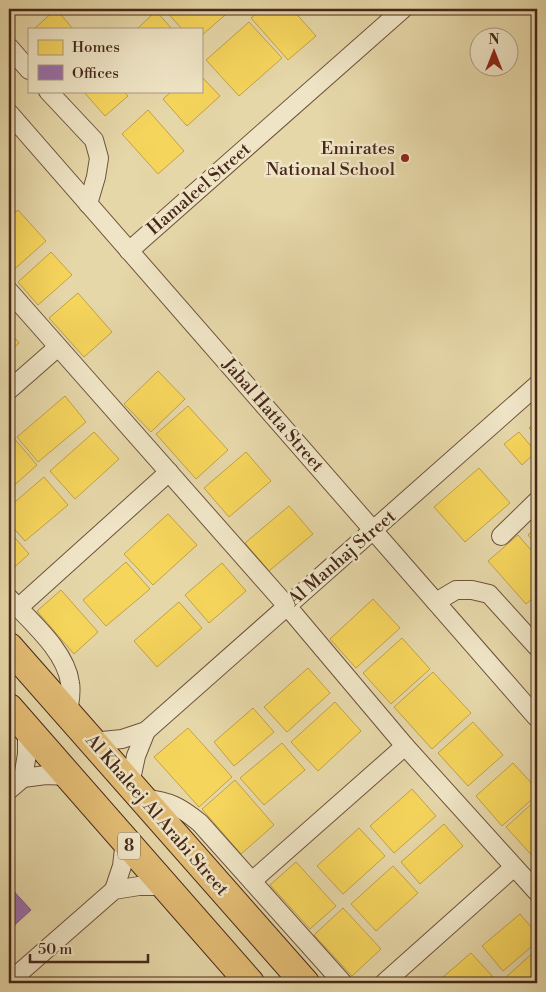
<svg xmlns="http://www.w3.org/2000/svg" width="546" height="992" viewBox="0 0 546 992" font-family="'Libre Bodoni',serif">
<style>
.homes{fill:#f6d55c;stroke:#c1a148}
.offices{fill:#9970ab;stroke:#805a80}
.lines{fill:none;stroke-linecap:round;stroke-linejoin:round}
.street-casing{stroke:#6e533e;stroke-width:20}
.highway-casing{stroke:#46271a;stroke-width:30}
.street{stroke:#efe5c6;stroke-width:18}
.highway{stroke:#e3bc74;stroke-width:28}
.poi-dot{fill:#8f2418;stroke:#efe5c6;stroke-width:2}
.labels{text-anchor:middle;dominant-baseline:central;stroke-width:5;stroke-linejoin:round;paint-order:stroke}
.shield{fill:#efe5c6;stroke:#79604e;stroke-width:1}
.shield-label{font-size:16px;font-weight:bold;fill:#46271a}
.poi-label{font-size:18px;fill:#46271a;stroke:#efe5c6;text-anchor:end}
.street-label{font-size:18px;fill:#46271a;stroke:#efe5c6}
</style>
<rect width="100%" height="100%" fill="#e6d7a8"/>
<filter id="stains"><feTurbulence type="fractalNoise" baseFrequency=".004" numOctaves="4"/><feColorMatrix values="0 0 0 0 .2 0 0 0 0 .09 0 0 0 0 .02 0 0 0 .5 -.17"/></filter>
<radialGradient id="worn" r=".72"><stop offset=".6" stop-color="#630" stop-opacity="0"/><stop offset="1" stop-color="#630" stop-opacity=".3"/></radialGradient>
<g class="homes">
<path d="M56,9L73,29H34Z"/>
<path d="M164,9H232L201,36V29H182Z"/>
<path d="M262,9H292L316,36L288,60L251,18Z"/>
<path d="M156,11L172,29H137Z"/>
<path d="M249,22L282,58L239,96L206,60Z"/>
<path d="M201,76L220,96L187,126L163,99L172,91H201Z"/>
<path d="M83,91H123L128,96L105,116Z"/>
<path d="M148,110L184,151L158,174L122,134Z"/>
<path d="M18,210L46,241L9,274V218Z"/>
<path d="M51,252L72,275L38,305L18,282Z"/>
<path d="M78,293L112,332L84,357L49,318Z"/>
<path d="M9,331L19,343L9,352Z"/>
<path d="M158,371L185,399L151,432L124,404Z"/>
<path d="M65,396L86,422L38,462L17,437Z"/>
<path d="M188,406L228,450L196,479L156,434Z"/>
<path d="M537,420V437L529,428Z"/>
<path d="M94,432L119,459L75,499L50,471Z"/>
<path d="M519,432L536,452L522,465L504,444Z"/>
<path d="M13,437L37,465L9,490V441Z"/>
<path d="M246,452L271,481L229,517L204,488Z"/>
<path d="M479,468L510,503L465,542L434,507Z"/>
<path d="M44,477L68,505L25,541L9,523V507Z"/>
<path d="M289,506L313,534L269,571L245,543Z"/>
<path d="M168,514L197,545L153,585L124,554Z"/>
<path d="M537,527V545L528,535Z"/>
<path d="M9,531L29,554L9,572Z"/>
<path d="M518,535L537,557V595L526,604L488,561Z"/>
<path d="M126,562L150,589L106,626L83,600Z"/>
<path d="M222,563L246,591L209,623L185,595Z"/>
<path d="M61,590L98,632L74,654L37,611Z"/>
<path d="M373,599L400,628L356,668L330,639Z"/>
<path d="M179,602L202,628L157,667L134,641Z"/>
<path d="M402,638L430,669L391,704L363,673Z"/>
<path d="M308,668L330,693L287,732L264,707Z"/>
<path d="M433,672L471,713L432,749L394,707Z"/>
<path d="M335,702L361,731L318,771L291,742Z"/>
<path d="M253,708L274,732L234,766L214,742Z"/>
<path d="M473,722L503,755L468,786L438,753Z"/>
<path d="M188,728L232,777L199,807L154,757Z"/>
<path d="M282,743L305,770L264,805L240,778Z"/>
<path d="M513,763L537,789V795L502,826L476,796Z"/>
<path d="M235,780L274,825L241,854L202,809Z"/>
<path d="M412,789L436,816L394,853L370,826Z"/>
<path d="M537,799V861L506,827Z"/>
<path d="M444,824L463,846L420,884L401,862Z"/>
<path d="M359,828L385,856L343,894L317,866Z"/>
<path d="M296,862L336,906L310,929L270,885Z"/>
<path d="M393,866L418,893L376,931L351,904Z"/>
<path d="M343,908L381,949L352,976L314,935Z"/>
<path d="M520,914L537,934V942L503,971L482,946Z"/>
<path d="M537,949V983H510L505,978Z"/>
<path d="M471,953L494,978L488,983H436Z"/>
</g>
<path class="offices" d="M9,886L31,910L9,930Z"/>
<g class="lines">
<defs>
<g id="street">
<path d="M9,47L29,70"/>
<path d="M48,91L94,140L99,158L96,177L88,204"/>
<path d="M9,113L537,718"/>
<path d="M129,251L403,9"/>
<path d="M9,291L287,606L405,746L537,892"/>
<path d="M9,390L58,347"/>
<path d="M501,536L537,501"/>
<path d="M9,598C30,621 66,651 70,683C72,693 69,704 68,714"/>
<path d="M436,602L456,590H472L489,594L537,647"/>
<path d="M18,608L169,472"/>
<path d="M92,742L122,739L146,731L537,385"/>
<path d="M23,778L27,754V729"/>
<path d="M130,784L136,756L146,731"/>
<path d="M9,790L23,778L46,775L69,776"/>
<path d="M142,798C170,802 178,805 200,823L343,983"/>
<path d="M252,881L405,746"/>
<path d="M114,890L122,866L125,840"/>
<path d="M9,982L114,890L139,886H165"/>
<path d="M384,983L514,867"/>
</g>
<g id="highway">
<path d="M9,647L305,983"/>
<path d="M9,708L250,983"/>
</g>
</defs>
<use href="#street" class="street-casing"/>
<use href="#highway" class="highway-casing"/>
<use href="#street" class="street"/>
<use href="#highway" class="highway"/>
</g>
<circle class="poi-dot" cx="405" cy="158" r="5"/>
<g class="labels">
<rect class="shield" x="118" y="832.5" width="22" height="27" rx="4"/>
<g class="shield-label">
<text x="129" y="846">8</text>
</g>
<g class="poi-label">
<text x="395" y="148">Emirates<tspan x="395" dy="21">National School</tspan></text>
</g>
<g class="street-label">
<text transform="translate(199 189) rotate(-41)">Hamaleel Street</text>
<text transform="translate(273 415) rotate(49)">Jabal Hatta Street</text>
<text transform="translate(342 558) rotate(-41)">Al Manhaj Street</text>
<text transform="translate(157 815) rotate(49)">Al Khaleej Al Arabi Street</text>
</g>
</g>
<rect width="546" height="992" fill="none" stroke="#e6d7a8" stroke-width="30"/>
<rect x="10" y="10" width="526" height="972" fill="none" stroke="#46271a" stroke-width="2.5"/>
<rect x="15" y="15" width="516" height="962" fill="none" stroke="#46271a"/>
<rect x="28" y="28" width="175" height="65" fill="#efe5c6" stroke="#ab9981"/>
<rect x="38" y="40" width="25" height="15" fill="#f6d55c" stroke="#ab9981"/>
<text x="72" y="52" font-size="15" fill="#46271a">Homes</text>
<rect x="38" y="65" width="25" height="15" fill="#9970ab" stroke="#ab9981"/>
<text x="72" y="78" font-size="15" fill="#46271a">Offices</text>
<g transform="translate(494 52)"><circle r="24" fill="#efe5c6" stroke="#ab9981"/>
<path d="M0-4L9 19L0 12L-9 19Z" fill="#8f2418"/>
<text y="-8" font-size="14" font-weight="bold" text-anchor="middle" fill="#46271a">N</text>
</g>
<path d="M30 954v8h118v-8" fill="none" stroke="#46271a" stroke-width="2.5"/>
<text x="38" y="954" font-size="15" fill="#46271a" stroke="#efe5c6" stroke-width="4" paint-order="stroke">50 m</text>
<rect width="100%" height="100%" filter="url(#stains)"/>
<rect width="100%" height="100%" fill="url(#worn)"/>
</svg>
